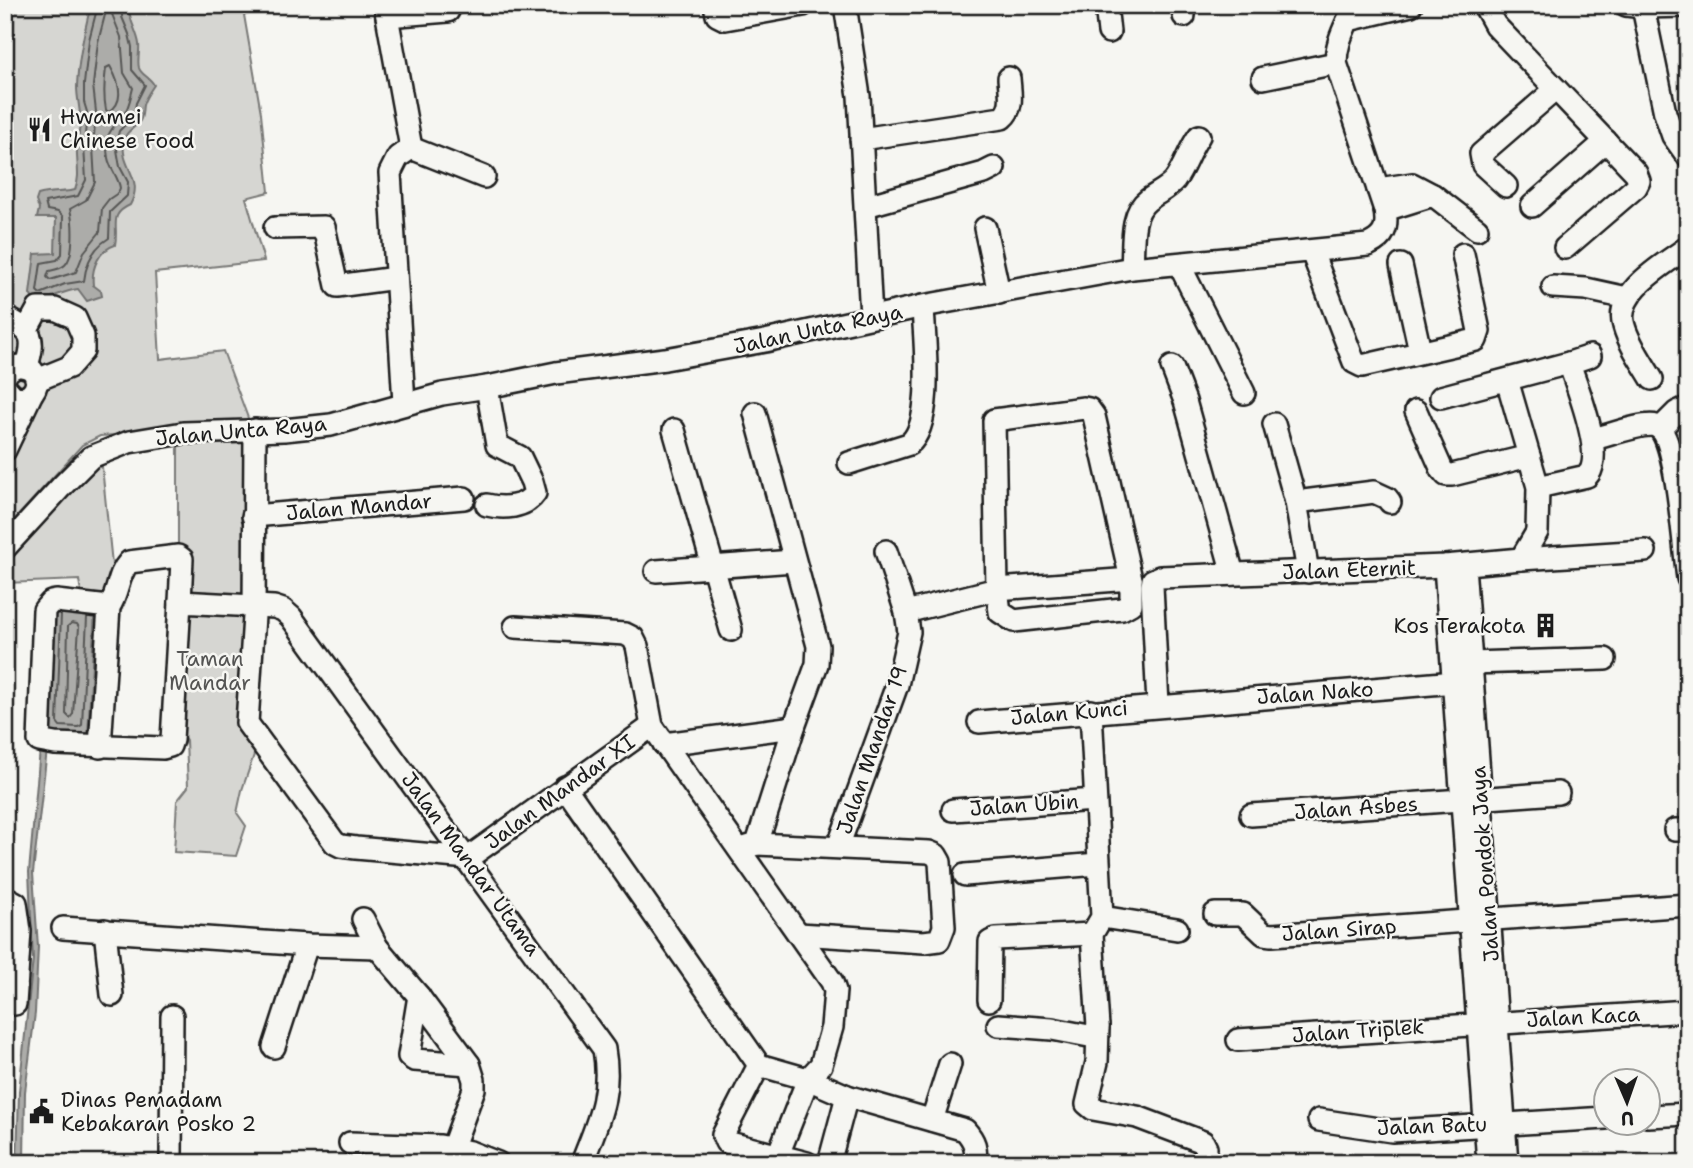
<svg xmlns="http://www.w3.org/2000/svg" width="1693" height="1168" viewBox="0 0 1693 1168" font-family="'Shantell Sans',sans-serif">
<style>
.green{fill:#d6d6d2;stroke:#797977;stroke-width:2}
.water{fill:#acaca9;stroke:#727271;stroke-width:2}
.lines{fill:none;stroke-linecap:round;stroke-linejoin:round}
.shore{stroke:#565654;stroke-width:2}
.minor-casing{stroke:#1c1c1c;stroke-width:26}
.minor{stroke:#f6f6f2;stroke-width:21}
.labels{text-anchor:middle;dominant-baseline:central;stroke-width:5;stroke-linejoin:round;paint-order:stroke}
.poi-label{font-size:21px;fill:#1c1c1c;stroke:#f6f6f2;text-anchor:start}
.street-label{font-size:21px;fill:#1c1c1c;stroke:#f6f6f2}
.park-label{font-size:21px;fill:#545453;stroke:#f6f6f2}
</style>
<rect width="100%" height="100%" fill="#f6f6f2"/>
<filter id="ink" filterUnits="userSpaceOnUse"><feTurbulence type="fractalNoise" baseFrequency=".0143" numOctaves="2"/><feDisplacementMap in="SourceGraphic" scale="14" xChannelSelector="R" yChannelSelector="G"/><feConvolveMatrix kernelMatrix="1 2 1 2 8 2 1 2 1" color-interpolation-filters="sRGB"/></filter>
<g filter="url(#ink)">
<g class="green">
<path d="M5,5L288,6L244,15L261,113L269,192L246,198L264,261L155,273L160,359L223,351L251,426L100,436L82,445L5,530Z"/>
<path d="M252,428L249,603L178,597V437Z"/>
<path d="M100,447L113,574L108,596L82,598L79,580L5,583V549Z"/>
<path d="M177,600L249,604L258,743L242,790L237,813L246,826L236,856L174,852L177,801L188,787L186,740L172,720Z"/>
</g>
<g class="water">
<path d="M91,5H129C128,20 137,30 139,44C140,52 137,60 139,68C141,75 150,77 154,85C150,91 145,98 143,105C142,110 143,116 140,121C134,129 125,131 124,142C120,168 145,178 130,205C108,215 119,225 115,245C99,250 91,268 93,285L101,291L102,296L87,301L78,289C62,291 50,300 34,301L30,294L35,254L55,253L56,218H37L39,209L36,201L38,195C50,191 62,193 75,190C81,175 76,163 77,147C78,136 81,125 80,114C79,104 77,96 77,87C78,59 84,32 91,5Z"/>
<path d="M53,604L95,610L88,735L49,732L33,873L38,947L35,1013L25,1092L24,1163H17L19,1091L33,959L29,872Z"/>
</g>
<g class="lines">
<g class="shore">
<path d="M98,5L89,40L84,84V102L87,112L84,146L86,180L78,196L45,202L47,210L58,212L63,217L62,254L57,260L41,263L37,291L40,294L65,284L84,281C86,263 94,247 109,238L110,212L127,196L128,182L120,167L116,144L119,131L134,116L136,103L145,85L132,70V47L129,34L122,17V5"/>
<path d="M110,9L121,37L124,73L133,88C131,95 129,108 124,114C111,130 104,133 108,158C110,169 119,178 120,188L118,193L109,199L102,208L100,232L84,252L76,272L50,280L47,277L49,271C54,270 61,269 65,265C75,256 73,221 70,209L86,200L95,182L93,147L96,112L93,85L98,42L106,11Z"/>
<path d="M110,66C118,80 126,101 109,112L106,110C103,95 104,83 106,68Z"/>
<path d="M61,614L57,722L60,726L78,727L82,725L87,617"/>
<path d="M72,623L77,624L79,627L73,714L70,718L66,714L68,626Z"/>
</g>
<defs>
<g id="minor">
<path d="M385,5L411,148L398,157L390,173L404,403"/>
<path d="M715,5L717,15L725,19L803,5"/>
<path d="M845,5L859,96L871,317"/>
<path d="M1106,5L1109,32"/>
<path d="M1183,5L1184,16"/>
<path d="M1484,5L1495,25L1636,173L1639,181L1636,187L1565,248"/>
<path d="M1626,5L1643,7L1688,6"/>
<path d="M1643,7L1665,113L1673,136L1688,157"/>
<path d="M387,16L448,11"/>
<path d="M1263,78L1336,63"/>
<path d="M861,139L1002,118C1014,108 1010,93 1009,78"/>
<path d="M411,148L484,177"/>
<path d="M1506,186L1483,165L1481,154L1556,89"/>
<path d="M1378,189L1412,184L1433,195L1477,229"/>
<path d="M866,206L984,173L994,168"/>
<path d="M1532,206L1606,141"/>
<path d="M1385,210L1433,195"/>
<path d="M275,228L324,227L337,286L396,278"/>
<path d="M985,228L999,293"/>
<path d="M1312,252L1354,362L1362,366L1476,340L1479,331L1463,254"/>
<path d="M1179,264L1244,393"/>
<path d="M1401,265L1420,351"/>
<path d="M1132,268C1134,247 1129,214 1148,200C1157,193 1168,189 1175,180C1185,166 1189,150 1199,136"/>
<path d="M1553,287L1586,289L1627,298"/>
<path d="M5,317C32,331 36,336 27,366"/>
<path d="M27,329L38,309H55L75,318L83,336V351L69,367L37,380"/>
<path d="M1172,367L1185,401L1233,574"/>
<path d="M5,376C11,365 22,363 32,370C40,380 37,391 26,398L14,397L5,387"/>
<path d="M1652,379C1642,362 1629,344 1624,326C1613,292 1665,264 1688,247"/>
<path d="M487,387L497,445L520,457L532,482L535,493C525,508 503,509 487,505"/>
<path d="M1441,397L1569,363"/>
<path d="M1084,408L1089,409L1094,416L1131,579V604L1122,609L1014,621L1000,612L997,589L994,420Z"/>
<path d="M1416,411L1442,470L1446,475H1452L1529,456"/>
<path d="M755,413L818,646L817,664L794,727"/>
<path d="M1274,424L1296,502L1308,572"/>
<path d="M1660,429L1677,412L1688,407"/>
<path d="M255,430L254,616L247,723L335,843L341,846L356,848L468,858L652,726"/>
<path d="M674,430L731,630"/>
<path d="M1593,439C1607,436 1644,422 1656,426C1677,434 1684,554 1688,578"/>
<path d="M5,450L31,395"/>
<path d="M849,463L909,444C935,423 924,339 923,306"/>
<path d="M1538,487L1587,476C1606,457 1577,387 1569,363L1590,356"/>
<path d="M1296,502L1374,492L1387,498L1390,502"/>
<path d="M253,516L464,498"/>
<path d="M5,548L61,487L91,457L129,442L183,433L284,430L331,425L442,394L487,387L556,373L665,359L765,341L923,306L1132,268L1368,245C1385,237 1388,228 1385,210L1336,63C1336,47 1341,35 1348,20L1411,5"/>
<path d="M886,551L906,612"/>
<path d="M1521,559L1645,551"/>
<path d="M1464,565L1507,1163"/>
<path d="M1445,566L1488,1163"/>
<path d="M656,571L794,561"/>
<path d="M109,607L56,601L51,602L44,610L39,741L55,744L163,748L170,746L172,740L180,602L274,607L283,610L291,617L604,1049C612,1095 598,1121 582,1163"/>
<path d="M515,627L625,634L633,638L637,646L652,726L832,982L835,991L832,1027L821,1065L808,1079L778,1155"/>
<path d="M1471,663L1605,659"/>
<path d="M1158,705L1152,586L1153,580L1160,577L1445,566L1521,559L1537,532L1538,487L1507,380"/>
<path d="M1091,711L1102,917L1092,934L1098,1027L1097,1062L1087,1104L1093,1109L1137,1117L1203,1142L1206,1148L1204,1163"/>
<path d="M979,722L1467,681"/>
<path d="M664,744L794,727L757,844L744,848"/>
<path d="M100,747L109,607C119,593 117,575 129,562L178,556L182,559L180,602"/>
<path d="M565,787L759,1065L808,1079L847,1096L965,1130C974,1140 978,1149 974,1163"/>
<path d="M953,810L1095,800"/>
<path d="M1251,815L1558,793"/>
<path d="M1675,830H1688"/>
<path d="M757,844L929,852L936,855L940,862L944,927L939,940L924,942L799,934"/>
<path d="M838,847L897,685L909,632L906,612L997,589L1131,579"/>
<path d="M965,875L1098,864"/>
<path d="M5,897L16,903L20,931L15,1004"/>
<path d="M1215,914H1243L1264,934L1272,935L1688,905"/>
<path d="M1102,917L1177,929"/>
<path d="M363,919L377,947L417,994L469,1064L474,1080V1089L447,1163"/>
<path d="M63,928L307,945L377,947"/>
<path d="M105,930L112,995"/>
<path d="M419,996L409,1056L414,1060L469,1064"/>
<path d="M989,1000L990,942L996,939L1092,934"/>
<path d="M998,1025L1052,1029L1089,1036L1094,1034L1098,1027"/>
<path d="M1238,1040L1688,1011"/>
<path d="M274,1047L307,945"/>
<path d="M759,1065L723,1135L726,1142L807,1163"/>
<path d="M1648,1116L1688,1114"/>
<path d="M932,1120L950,1064"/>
<path d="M1319,1120L1392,1131L1606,1118"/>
<path d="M350,1143L440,1146L470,1152L498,1163"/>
<path d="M171,1157L172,1016"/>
<path d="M829,1163L847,1096"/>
</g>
</defs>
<use href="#minor" class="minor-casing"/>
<use href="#minor" class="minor"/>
</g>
</g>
<defs>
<symbol id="restaurant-bare" viewBox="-9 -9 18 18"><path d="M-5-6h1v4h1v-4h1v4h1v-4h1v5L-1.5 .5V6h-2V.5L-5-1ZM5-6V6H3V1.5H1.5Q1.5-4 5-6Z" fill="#1c1c1c" stroke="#f6f6f2" stroke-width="2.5" paint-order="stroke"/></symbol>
<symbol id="building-bare" viewBox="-9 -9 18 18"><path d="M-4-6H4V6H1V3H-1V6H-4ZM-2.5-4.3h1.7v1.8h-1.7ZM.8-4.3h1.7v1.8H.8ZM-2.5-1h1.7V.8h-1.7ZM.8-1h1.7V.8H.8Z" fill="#1c1c1c" stroke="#f6f6f2" stroke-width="2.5" paint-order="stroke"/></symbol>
<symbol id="civic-bare" viewBox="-9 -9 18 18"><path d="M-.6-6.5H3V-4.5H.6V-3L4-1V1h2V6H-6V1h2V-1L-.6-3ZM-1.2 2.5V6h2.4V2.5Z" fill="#1c1c1c" stroke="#f6f6f2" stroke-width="2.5" paint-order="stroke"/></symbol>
</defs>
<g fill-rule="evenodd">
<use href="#restaurant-bare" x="22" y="112" width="35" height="35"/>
<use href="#building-bare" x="1528" y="608" width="35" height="35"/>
<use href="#civic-bare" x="24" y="1094" width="35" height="35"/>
</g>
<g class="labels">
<g class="poi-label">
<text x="60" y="117">Hwamei<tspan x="60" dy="24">Chinese Food</tspan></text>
<text x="1525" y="626" text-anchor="end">Kos Terakota</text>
<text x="61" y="1100">Dinas Pemadam<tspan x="61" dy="24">Kebakaran Posko 2</tspan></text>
</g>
<g class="street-label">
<text transform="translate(818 329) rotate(-12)">Jalan Unta Raya</text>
<text transform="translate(241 431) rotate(-5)">Jalan Unta Raya</text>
<text transform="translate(359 507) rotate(-5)">Jalan Mandar</text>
<text transform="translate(1349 570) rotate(-2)">Jalan Eternit</text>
<text transform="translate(1315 693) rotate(-4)">Jalan Nako</text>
<text transform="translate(1069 713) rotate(-5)">Jalan Kunci</text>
<text transform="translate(872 750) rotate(-71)">Jalan Mandar 19</text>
<text transform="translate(560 792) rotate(-36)">Jalan Mandar XI</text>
<text transform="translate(1024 805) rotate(-4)">Jalan Ubin</text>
<text transform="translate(1356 808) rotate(-4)">Jalan Asbes</text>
<text transform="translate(471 864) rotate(54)">Jalan Mandar Utama</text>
<text transform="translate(1485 864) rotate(-94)">Jalan Pondok Jaya</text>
<text transform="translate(1339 930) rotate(-4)">Jalan Sirap</text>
<text transform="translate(1583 1017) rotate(-3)">Jalan Kaca</text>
<text transform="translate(1358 1031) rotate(-4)">Jalan Triplek</text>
<text transform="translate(1432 1126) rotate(-2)">Jalan Batu</text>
</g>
<g class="park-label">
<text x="210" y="659">Taman<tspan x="210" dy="24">Mandar</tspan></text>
</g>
</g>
<rect width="1693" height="1168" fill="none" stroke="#f6f6f2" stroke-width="28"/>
<rect x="14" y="14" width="1665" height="1140" fill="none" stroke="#1c1c1c" stroke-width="2.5" filter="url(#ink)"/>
<g transform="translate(1627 1102) rotate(178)"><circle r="33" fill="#f6f6f2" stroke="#9f9f9c" stroke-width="2"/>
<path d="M0-5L12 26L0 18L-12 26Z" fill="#1c1c1c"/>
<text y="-10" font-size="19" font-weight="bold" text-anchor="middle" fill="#1c1c1c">U</text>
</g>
</svg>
